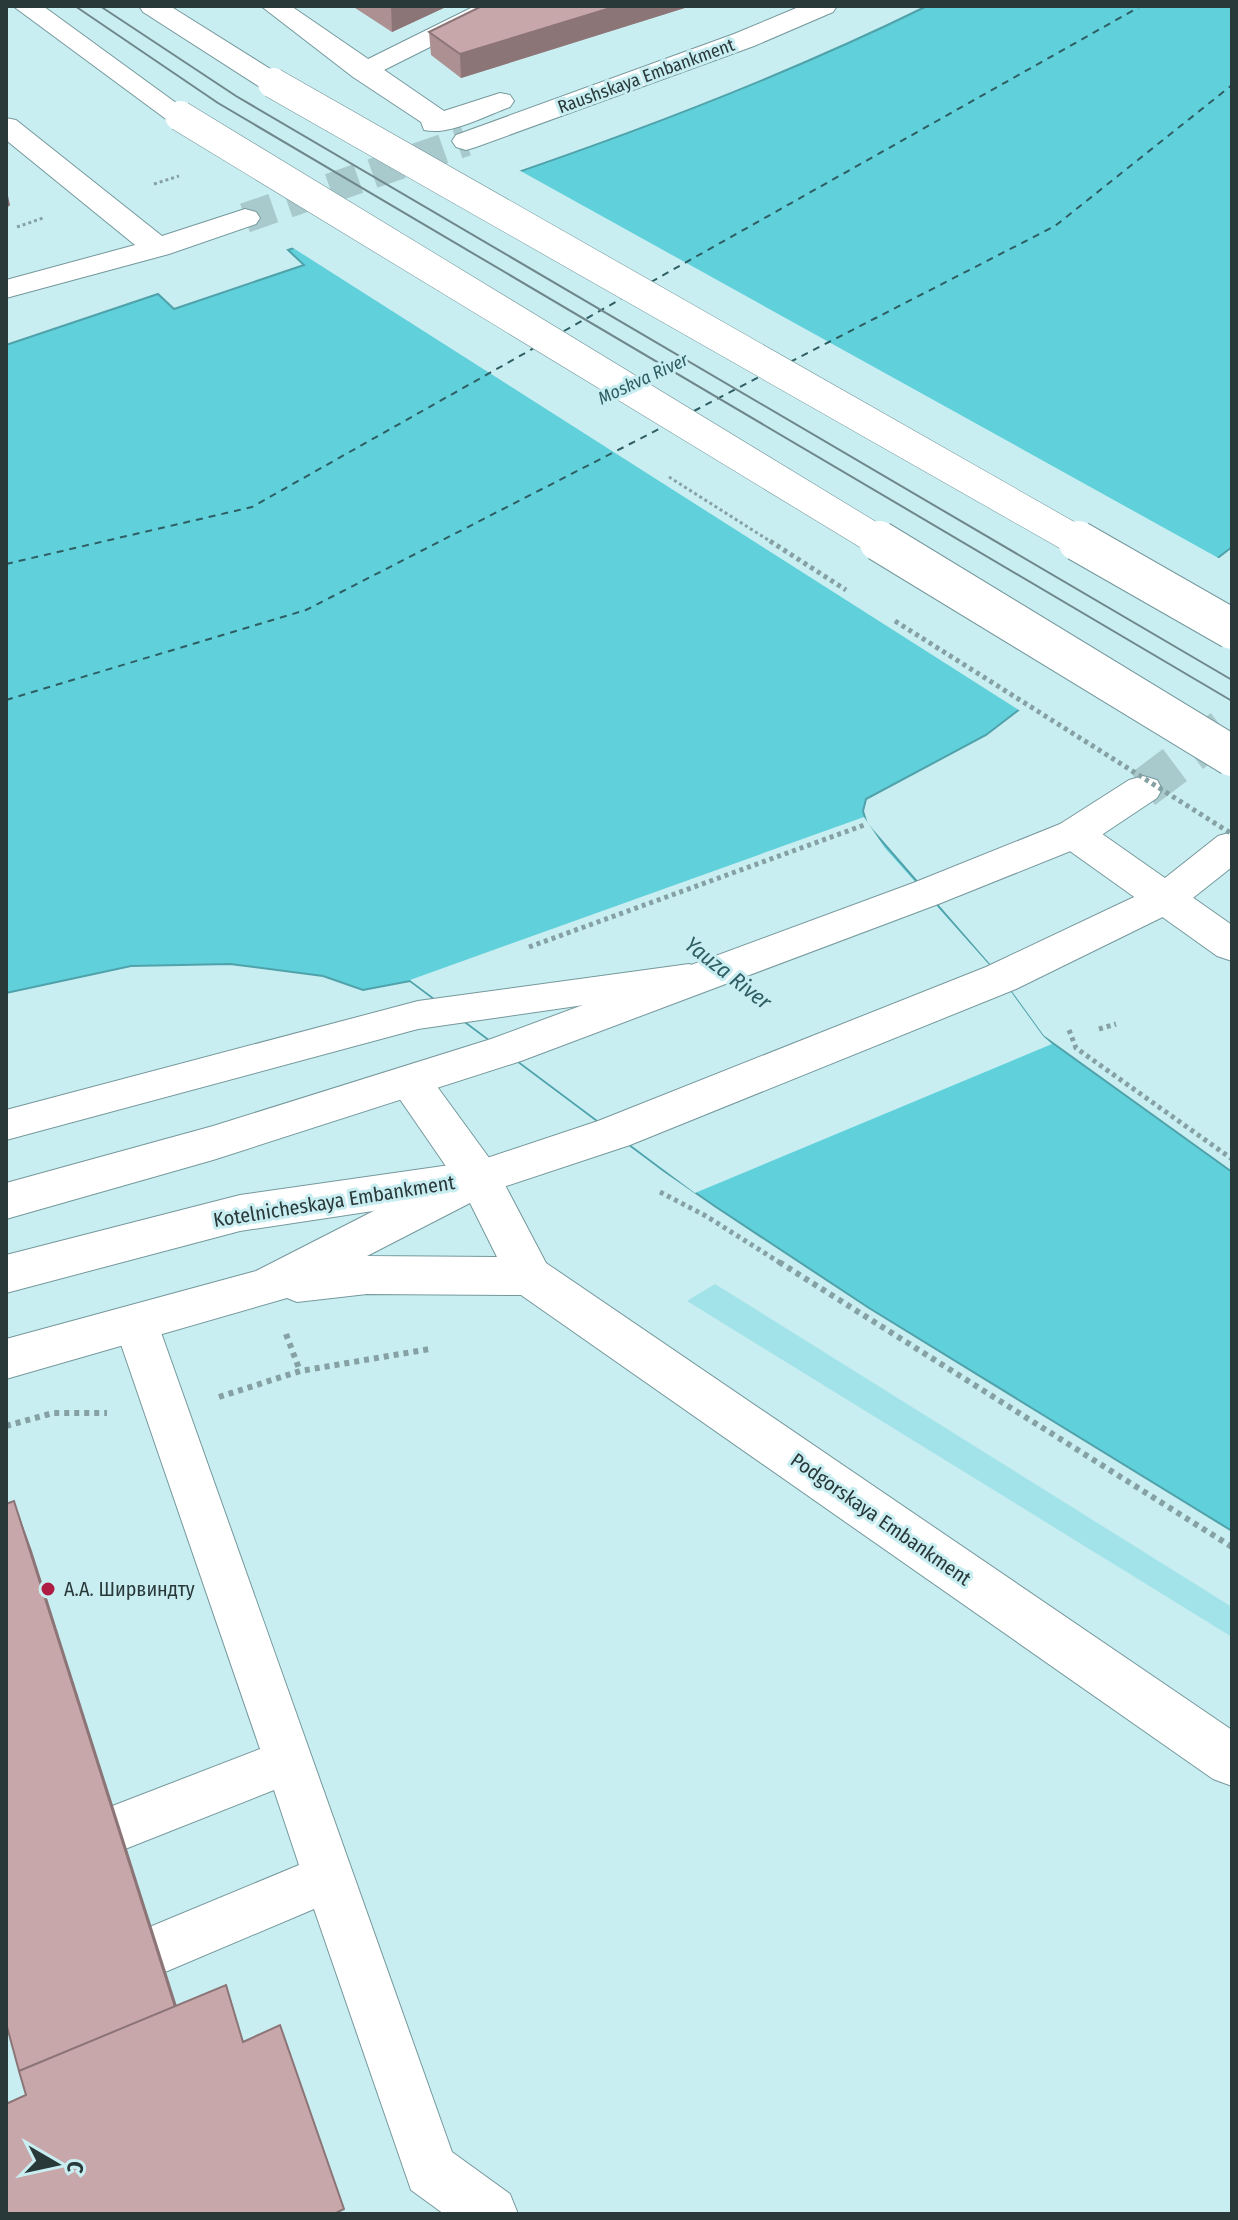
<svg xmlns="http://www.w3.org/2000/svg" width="1238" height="2220" viewBox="0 0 1238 2220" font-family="'Fira Sans Condensed',sans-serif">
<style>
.green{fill:#a2e2e9}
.water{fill:#60d0db;stroke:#50a2aa;stroke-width:2}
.pier{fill:#c9eef2}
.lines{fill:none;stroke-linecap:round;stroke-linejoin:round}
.ferry{stroke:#2e5e63;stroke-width:2;stroke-dasharray:7 6;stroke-linecap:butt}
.secondary-tunnel{stroke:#a9cacd;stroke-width:30;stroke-dasharray:30 15;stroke-linecap:butt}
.primary-tunnel{stroke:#a9cacd;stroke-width:40;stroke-dasharray:40 20;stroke-linecap:butt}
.lane-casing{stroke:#75989c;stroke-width:2}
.secondary-casing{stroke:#75989c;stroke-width:2}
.primary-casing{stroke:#75989c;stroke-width:2}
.path-far2{stroke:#85a1a3;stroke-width:3;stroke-dasharray:3 3;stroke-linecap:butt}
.path-far1{stroke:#85a1a3;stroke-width:5;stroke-dasharray:4 4;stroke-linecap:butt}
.path{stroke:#85a1a3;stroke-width:6;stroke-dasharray:5 5;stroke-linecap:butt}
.lane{fill:#fff;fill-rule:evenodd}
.secondary{fill:#fff;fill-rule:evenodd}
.primary{fill:#fff;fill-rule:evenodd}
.tram{stroke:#6f878a;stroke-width:2}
.secondary-bridge-far1-casing{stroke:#75989c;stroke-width:31;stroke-linecap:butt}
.secondary-bridge-casing{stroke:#75989c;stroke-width:42;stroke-linecap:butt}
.path-bridge-far1{stroke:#85a1a3;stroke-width:3;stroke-dasharray:3 3;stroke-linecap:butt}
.path-bridge{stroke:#85a1a3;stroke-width:5;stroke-dasharray:4 4;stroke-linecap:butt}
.secondary-bridge-far1{stroke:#fff;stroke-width:30}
.secondary-bridge{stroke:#fff;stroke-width:40}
.wall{fill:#ac9092}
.shaded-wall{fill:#8c7577}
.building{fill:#c8a7aa;stroke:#8c7577;stroke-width:2}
.poi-dot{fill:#ae1b43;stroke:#c9eef2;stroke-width:3}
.labels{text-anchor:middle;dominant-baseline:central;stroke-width:6;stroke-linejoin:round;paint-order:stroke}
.far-street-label{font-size:18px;fill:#293839;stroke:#c9eef2}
.far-water-label{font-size:18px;font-style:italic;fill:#2e5e63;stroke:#c9eef2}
.street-label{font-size:20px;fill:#293839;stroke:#c9eef2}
.poi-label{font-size:20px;fill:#293839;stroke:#c9eef2;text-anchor:start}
.water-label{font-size:22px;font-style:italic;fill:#2e5e63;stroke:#c9eef2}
</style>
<rect width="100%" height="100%" fill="#c9eef2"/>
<path class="green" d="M715,1284L1232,1607V1637L687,1301Z"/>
<path class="water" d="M927,6H1232V547L986,735L866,799L863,811L867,824L1001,978L1043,1036L1232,1172V1531L869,1308L716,1207L664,1171L410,981L363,990L323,976L230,964L131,966L6,993V345L158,294L174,309L304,265L288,250C504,178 722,107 927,6Z"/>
<g class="pier">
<path d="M517,169L1222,560L1022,712L290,246Z"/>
<path d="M864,817L885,848L1001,978L1043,1036L1052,1044L695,1193L410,980Z"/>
</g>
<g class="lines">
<g class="ferry">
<path d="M651,282L1141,6"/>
<path d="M564,331L621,299"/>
<path d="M790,362L1055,226L1232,85"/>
<path d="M694,411L759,377"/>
<path d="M6,564L252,507L534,348"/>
<path d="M6,700L306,610L663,427"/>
</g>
<path class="secondary-tunnel" d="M245,218L466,141"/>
<path class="primary-tunnel" d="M1143,789L1232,722"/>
<defs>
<g id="lane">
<path d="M475,6H506L502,11L372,76H354L351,71L354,66Z"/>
<path d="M689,964L702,968L708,978L702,988L418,1029L6,1140V1110L418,1001Z"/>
<path d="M136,1306L151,1312L158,1324L452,2152L510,2194L518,2214H444L411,2190L314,1909L158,1975L140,1967L132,1949L140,1931L299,1865L274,1790L120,1851L102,1844L95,1827L102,1810L260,1749L114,1324L121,1312Z"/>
</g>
<g id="secondary">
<path d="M13,6H43L194,116L190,122L180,124L170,122Z"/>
<path d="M139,6H170L283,77L287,83L283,89L273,91L263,89L143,12Z"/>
<path d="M261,6H291L444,111L500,93L510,95L514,101L510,107C485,116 449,136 424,130L421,122L353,77Z"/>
<path d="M801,6H837L833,12L754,46L476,147L466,150L456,147L452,141L456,135L734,34Z"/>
<path d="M6,118L16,120L162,236L245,209L256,212L260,218L256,224L169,254L6,298V280L135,245L6,140Z"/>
<path d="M1074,821L1088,824L1232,925V961L1217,956L1060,844L1054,834L1060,824Z"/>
<path d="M410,1066L425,1070L495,1166L546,1263L1232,1730V1786L1213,1779L521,1295L367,1294L297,1302L287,1298L6,1379V1339L256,1271L450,1172L388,1082L395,1070ZM470,1203L497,1257L367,1256Z"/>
</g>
<g id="primary">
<path d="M1143,776L1157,780L1162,789L1157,798L1088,844L941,903L521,1061L213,1160L6,1219V1183L213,1126L491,1039L913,883L1060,824L1129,780Z"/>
<path d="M1232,832V867L1179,909L1016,989L630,1145L479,1195L240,1231L6,1293V1255L240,1195L478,1161L598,1121L986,967L1151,889L1218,836Z"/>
</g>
</defs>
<use href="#lane" class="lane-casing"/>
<use href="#secondary" class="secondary-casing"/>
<use href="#primary" class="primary-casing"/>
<g class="path-far2">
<path d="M154,184L179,176"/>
<path d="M17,227L43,218"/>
</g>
<g class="path-far1">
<path d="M529,947L867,824"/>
<path d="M1099,1029L1116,1024"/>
<path d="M1069,1030L1076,1048L1232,1159"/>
<path d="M660,1192L706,1216L782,1264"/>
</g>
<g class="path">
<path d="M779,1262L1232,1547"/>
<path d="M286,1334L300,1371"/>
<path d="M219,1397L300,1371L430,1349"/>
<path d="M6,1426L53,1413H107"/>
</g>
<use href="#lane" class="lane"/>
<use href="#secondary" class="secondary"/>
<use href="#primary" class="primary"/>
<g class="tram">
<path d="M75,6L218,103L1232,701"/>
<path d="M100,6L236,96L1232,680"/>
</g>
<defs>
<g id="secondary-bridge-far1">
<path d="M273,83L1081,543"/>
<path d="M180,116L882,543"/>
</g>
<g id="secondary-bridge">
<path d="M879,541L1232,756"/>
<path d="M1078,541L1232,629"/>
</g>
</defs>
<use href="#secondary-bridge-far1" class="secondary-bridge-far1-casing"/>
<use href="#secondary-bridge" class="secondary-bridge-casing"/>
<path class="path-bridge-far1" d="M669,477L773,543"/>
<g class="path-bridge">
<path d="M770,541L846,590"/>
<path d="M895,621L1232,834"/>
</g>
<use href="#secondary-bridge-far1" class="secondary-bridge-far1"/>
<use href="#secondary-bridge" class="secondary-bridge"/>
</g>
<g class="wall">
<path d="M352,6H448L392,32Z"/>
<path d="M482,6H691L461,78L431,55L429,32Z"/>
</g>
<g class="shaded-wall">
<path d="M391,6H448L392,32Z"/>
<path d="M617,6H691L461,78L460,54Z"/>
<path d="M6,187L10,205L6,209Z"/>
<path d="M14,1501L32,1551L190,2047L175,2007Z"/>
</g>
<g class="building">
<path d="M482,6H617L460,54L429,32Z"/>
<path d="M14,1501L175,2007L19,2071L6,2023V1504Z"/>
<path d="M226,1985L243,2042L280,2025L344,2209L334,2214H6V2104L26,2095L19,2071Z"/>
</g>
<circle class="poi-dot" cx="48" cy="1589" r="8"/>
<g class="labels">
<g class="far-street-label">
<text transform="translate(646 76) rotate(-20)">Raushskaya Embankment</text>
</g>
<g class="far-water-label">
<text transform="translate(643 379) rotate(-25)">Moskva River</text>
</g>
<g class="street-label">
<text transform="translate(334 1201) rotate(-9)">Kotelnicheskaya Embankment</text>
<text transform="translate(881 1519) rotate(35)">Podgorskaya Embankment</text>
</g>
<g class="poi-label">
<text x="64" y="1589">А.А. Ширвиндту</text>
</g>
<g class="water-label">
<text transform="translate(728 973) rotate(38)">Yauza River</text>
</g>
</g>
<rect width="1238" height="2220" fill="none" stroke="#293839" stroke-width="16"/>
<g transform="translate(56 2164) rotate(99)" stroke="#c9eef2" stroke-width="6" paint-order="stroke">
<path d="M0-6L14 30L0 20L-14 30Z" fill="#293839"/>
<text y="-12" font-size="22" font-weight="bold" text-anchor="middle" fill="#293839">С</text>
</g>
</svg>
